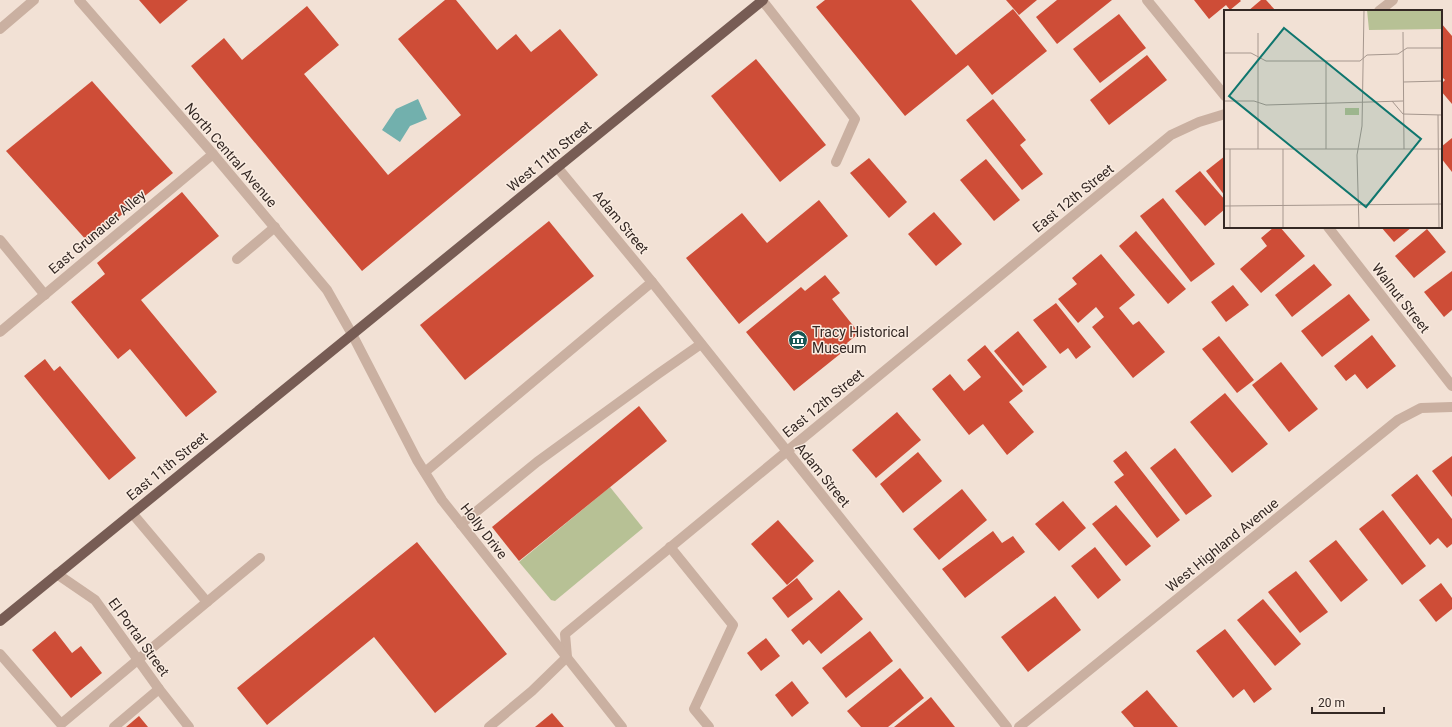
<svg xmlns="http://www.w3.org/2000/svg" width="1452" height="727" viewBox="0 0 1452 727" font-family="Roboto,sans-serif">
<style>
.green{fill:#b7c195}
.water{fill:#72b0ad}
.building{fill:#ce4d37}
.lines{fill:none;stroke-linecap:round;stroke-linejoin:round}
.service{stroke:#cab0a1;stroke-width:10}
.minor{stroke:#cab0a1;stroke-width:10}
.tertiary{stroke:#cab0a1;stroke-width:10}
.primary{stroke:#775c54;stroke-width:10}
.labels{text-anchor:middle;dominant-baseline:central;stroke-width:3;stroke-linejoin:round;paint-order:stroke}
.street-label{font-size:14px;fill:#342824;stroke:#faece1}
.poi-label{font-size:14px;fill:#342824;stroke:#faece1;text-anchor:start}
.inset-road{fill:none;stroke:#a6978e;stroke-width:1}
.view{fill:#0f766e;fill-opacity:0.15;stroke:#0f766e;stroke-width:2}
.inset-edge{fill:none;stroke:#342824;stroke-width:2}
</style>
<rect width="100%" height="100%" fill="#f2e1d5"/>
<path class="green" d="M610,487L643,528L555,601L551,600L519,562Z"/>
<path class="water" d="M418,99L427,119L410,126L400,142L382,130L396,109Z"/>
<g class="building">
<path d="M139,0H188L160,24Z"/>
<path d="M445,0H456L497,50L516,34L531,52L560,29L598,75L362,271L191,66L224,38L242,60L307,6L339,45L304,74L388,175L461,115L398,39Z"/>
<path d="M825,0H911L956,55L1013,9L1047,51L992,95L968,65L905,116L816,7Z"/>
<path d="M1006,0H1037L1019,15Z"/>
<path d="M1057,0H1112L1057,44L1036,17Z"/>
<path d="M1194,0H1240L1241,1L1230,10L1226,5L1209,19Z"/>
<path d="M1261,0H1266L1276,11H1248Z"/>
<path d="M1119,14L1146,48L1100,83L1073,49Z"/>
<path d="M1441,23L1452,36V104L1441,91V84L1445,80L1441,76Z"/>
<path d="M1147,55L1167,80L1109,125L1090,100Z"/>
<path d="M756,59L826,145L780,182L711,96Z"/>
<path d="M92,81L173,173L88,242L6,151Z"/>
<path d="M993,99L1026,140L1020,145L1043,174L1022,190L966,120Z"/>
<path d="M1452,138V172L1441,158V147Z"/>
<path d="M1225,156V196L1206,171Z"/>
<path d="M869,158L907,202L889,218L850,173Z"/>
<path d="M986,159L1020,200L994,221L960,180Z"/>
<path d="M1200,171L1225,200V209L1205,226L1175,191Z"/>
<path d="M182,192L219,236L141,300L217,392L186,417L130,349L118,359L71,302L105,274L97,263Z"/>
<path d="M1163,198L1215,264L1191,282L1140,216Z"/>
<path d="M819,200L848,236L739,324L686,258L742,213L767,243Z"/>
<path d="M934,212L962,244L936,266L908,234Z"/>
<path d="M549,221L594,276L465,380L420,325Z"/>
<path d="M1274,227H1280L1305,256L1261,293L1240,269L1267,246L1261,238Z"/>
<path d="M1381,227H1412L1394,242Z"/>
<path d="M1427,229L1446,252L1414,278L1395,256Z"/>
<path d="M1136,231L1186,289L1168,304L1119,246Z"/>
<path d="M1101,254L1135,295L1119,308L1133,325L1139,321L1165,352L1133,378L1092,327L1104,317L1096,307L1078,323L1058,299L1077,284L1072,278Z"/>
<path d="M1314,264L1332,285L1292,317L1275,295Z"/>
<path d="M1452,271V310L1444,317L1424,292Z"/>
<path d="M825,275L840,293L832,299L859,333L847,343L850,346L794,391L746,332L801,287L805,291Z"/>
<path d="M1233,285L1249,305L1226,322L1211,302Z"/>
<path d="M1349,294L1370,320L1322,357L1301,331Z"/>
<path d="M1056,303L1091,347L1076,359L1068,348L1060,354L1033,320Z"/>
<path d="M1018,331L1047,367L1023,386L994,351Z"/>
<path d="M1372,335L1396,366L1367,389L1355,374L1346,381L1334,366Z"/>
<path d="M1219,336L1254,380L1237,393L1202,349Z"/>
<path d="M985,345L1023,391L1009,402L1034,432L1007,455L983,424L969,435L932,389L950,374L964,391L981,377L967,360Z"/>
<path d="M45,359L54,371L60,366L136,458L109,480L24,376Z"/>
<path d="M1281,362L1318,409L1289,432L1252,385Z"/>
<path d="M1225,393L1268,444L1232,473L1190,422Z"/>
<path d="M639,406L667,441L519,561L492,527Z"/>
<path d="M897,412L921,440L876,478L852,450Z"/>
<path d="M1175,448L1212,496L1186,515L1150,468Z"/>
<path d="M1126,451L1180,520L1157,538L1114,482L1124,475L1113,461Z"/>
<path d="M918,452L942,481L903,513L880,484Z"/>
<path d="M1452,456V497L1432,471Z"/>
<path d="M1417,474L1452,519V544L1447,548L1438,538L1430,545L1391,495Z"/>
<path d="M962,489L987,520L939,560L913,529Z"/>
<path d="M1063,501L1086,528L1059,551L1035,524Z"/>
<path d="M1116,505L1151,546L1126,566L1092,524Z"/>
<path d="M1383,510L1426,566L1402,585L1359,529Z"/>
<path d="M778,520L814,561L787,585L751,544Z"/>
<path d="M993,531L1002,543L1013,536L1025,552L965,598L942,569Z"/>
<path d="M1336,540L1368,580L1341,602L1309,561Z"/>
<path d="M417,542L507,654L435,713L374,637L267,725L237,688Z"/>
<path d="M1095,547L1121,580L1098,599L1071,566Z"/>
<path d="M1296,571L1328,612L1300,633L1268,592Z"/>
<path d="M797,578L813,599L788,618L772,598Z"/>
<path d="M1441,583L1452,598V609L1436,622L1419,600Z"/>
<path d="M839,590L863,619L821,654L809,640L803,645L791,630Z"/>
<path d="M1055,596L1081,630L1028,672L1001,637Z"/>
<path d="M1263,599L1301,644L1275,666L1237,620Z"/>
<path d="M1225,629L1272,689L1254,703L1244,689L1233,698L1196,651Z"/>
<path d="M55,631L72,653L81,646L102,673L71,698L32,650Z"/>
<path d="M870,631L893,661L846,698L822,668Z"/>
<path d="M766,638L780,656L761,671L747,653Z"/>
<path d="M900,668L924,698L888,727H861L847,711Z"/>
<path d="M792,681L809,703L792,717L775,695Z"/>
<path d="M1147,690L1178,727H1134L1121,712Z"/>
<path d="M931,697L955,727H894Z"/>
<path d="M552,713L564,727H535Z"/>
<path d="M139,716L148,727H126Z"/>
</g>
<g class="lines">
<g class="service">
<path d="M762,0L855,119L836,162"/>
<path d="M0,240L45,295"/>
<path d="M237,259L275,227"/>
<path d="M0,332L213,154"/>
<path d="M425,472L652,282"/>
<path d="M461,524L537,462L658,374L701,344"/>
<path d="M670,547L733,625L694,709L709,727"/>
<path d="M207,602L260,558"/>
<path d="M0,654L61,724L207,602L132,513"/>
<path d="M114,727L159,689"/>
</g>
<g class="minor">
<path d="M1147,0L1225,96"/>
<path d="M1379,11L1393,0"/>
<path d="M557,167L652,282L1007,727"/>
<path d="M1328,227L1452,386"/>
<path d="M57,574L95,600L159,689L189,727"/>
<path d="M489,727L532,691L567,657L565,634L1171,135L1199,122L1225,114"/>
<path d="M1019,727L1398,420L1421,408L1452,407"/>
</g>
<g class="tertiary">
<path d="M79,0L213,154L327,290L352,334L417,460L442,500L622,727"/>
<path d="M0,29L34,0"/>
</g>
<path class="primary" d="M0,621L763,0"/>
</g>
<defs>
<symbol id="museum-disc" viewBox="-11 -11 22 22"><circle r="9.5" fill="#185755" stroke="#faece1"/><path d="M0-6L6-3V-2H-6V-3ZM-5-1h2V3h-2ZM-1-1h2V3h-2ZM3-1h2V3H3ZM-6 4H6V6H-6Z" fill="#fff"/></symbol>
</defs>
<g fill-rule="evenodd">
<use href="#museum-disc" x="787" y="329" width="22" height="22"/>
</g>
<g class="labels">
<g class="street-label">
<text transform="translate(231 155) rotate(49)">North Central Avenue</text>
<text transform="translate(549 156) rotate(-39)">West 11th Street</text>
<text transform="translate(1073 198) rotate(-39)">East 12th Street</text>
<text transform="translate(621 222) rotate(50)">Adam Street</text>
<text transform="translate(97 232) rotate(-40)">East Grunauer Alley</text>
<text transform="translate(1401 298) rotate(52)">Walnut Street</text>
<text transform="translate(823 403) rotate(-39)">East 12th Street</text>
<text transform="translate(167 466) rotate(-39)">East 11th Street</text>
<text transform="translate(823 475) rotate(51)">Adam Street</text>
<text transform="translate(484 531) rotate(52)">Holly Drive</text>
<text transform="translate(1222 545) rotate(-39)">West Highland Avenue</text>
<text transform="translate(139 637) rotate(54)">El Portal Street</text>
</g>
<g class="poi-label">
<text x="812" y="332">Tracy Historical<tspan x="812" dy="16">Museum</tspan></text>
</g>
</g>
<g transform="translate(1224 10)">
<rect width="218" height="218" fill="#f2e1d5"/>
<path d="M143,0H218V19L145,20ZM121,98H135V105H121Z" fill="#b7c195"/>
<path class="inset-road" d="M179,22L180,139M0,43H27L42,51H136L143,45L174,44L183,38H218M179,72L218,71M0,91H30L42,95L179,91M168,91L179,104L218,105M214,105L215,218M0,139H218M6,139V218M34,139V23M59,139V218M102,139V51M0,196L218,194M135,218L133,145L138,116L140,0"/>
<path class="view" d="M60,18L197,129L142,197L5,86Z"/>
<rect width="218" height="218" class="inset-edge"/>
</g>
<path d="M1312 707v6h72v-6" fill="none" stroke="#342824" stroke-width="2"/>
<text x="1318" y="707" font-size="12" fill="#342824" stroke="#faece1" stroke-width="3" paint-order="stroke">20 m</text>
</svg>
